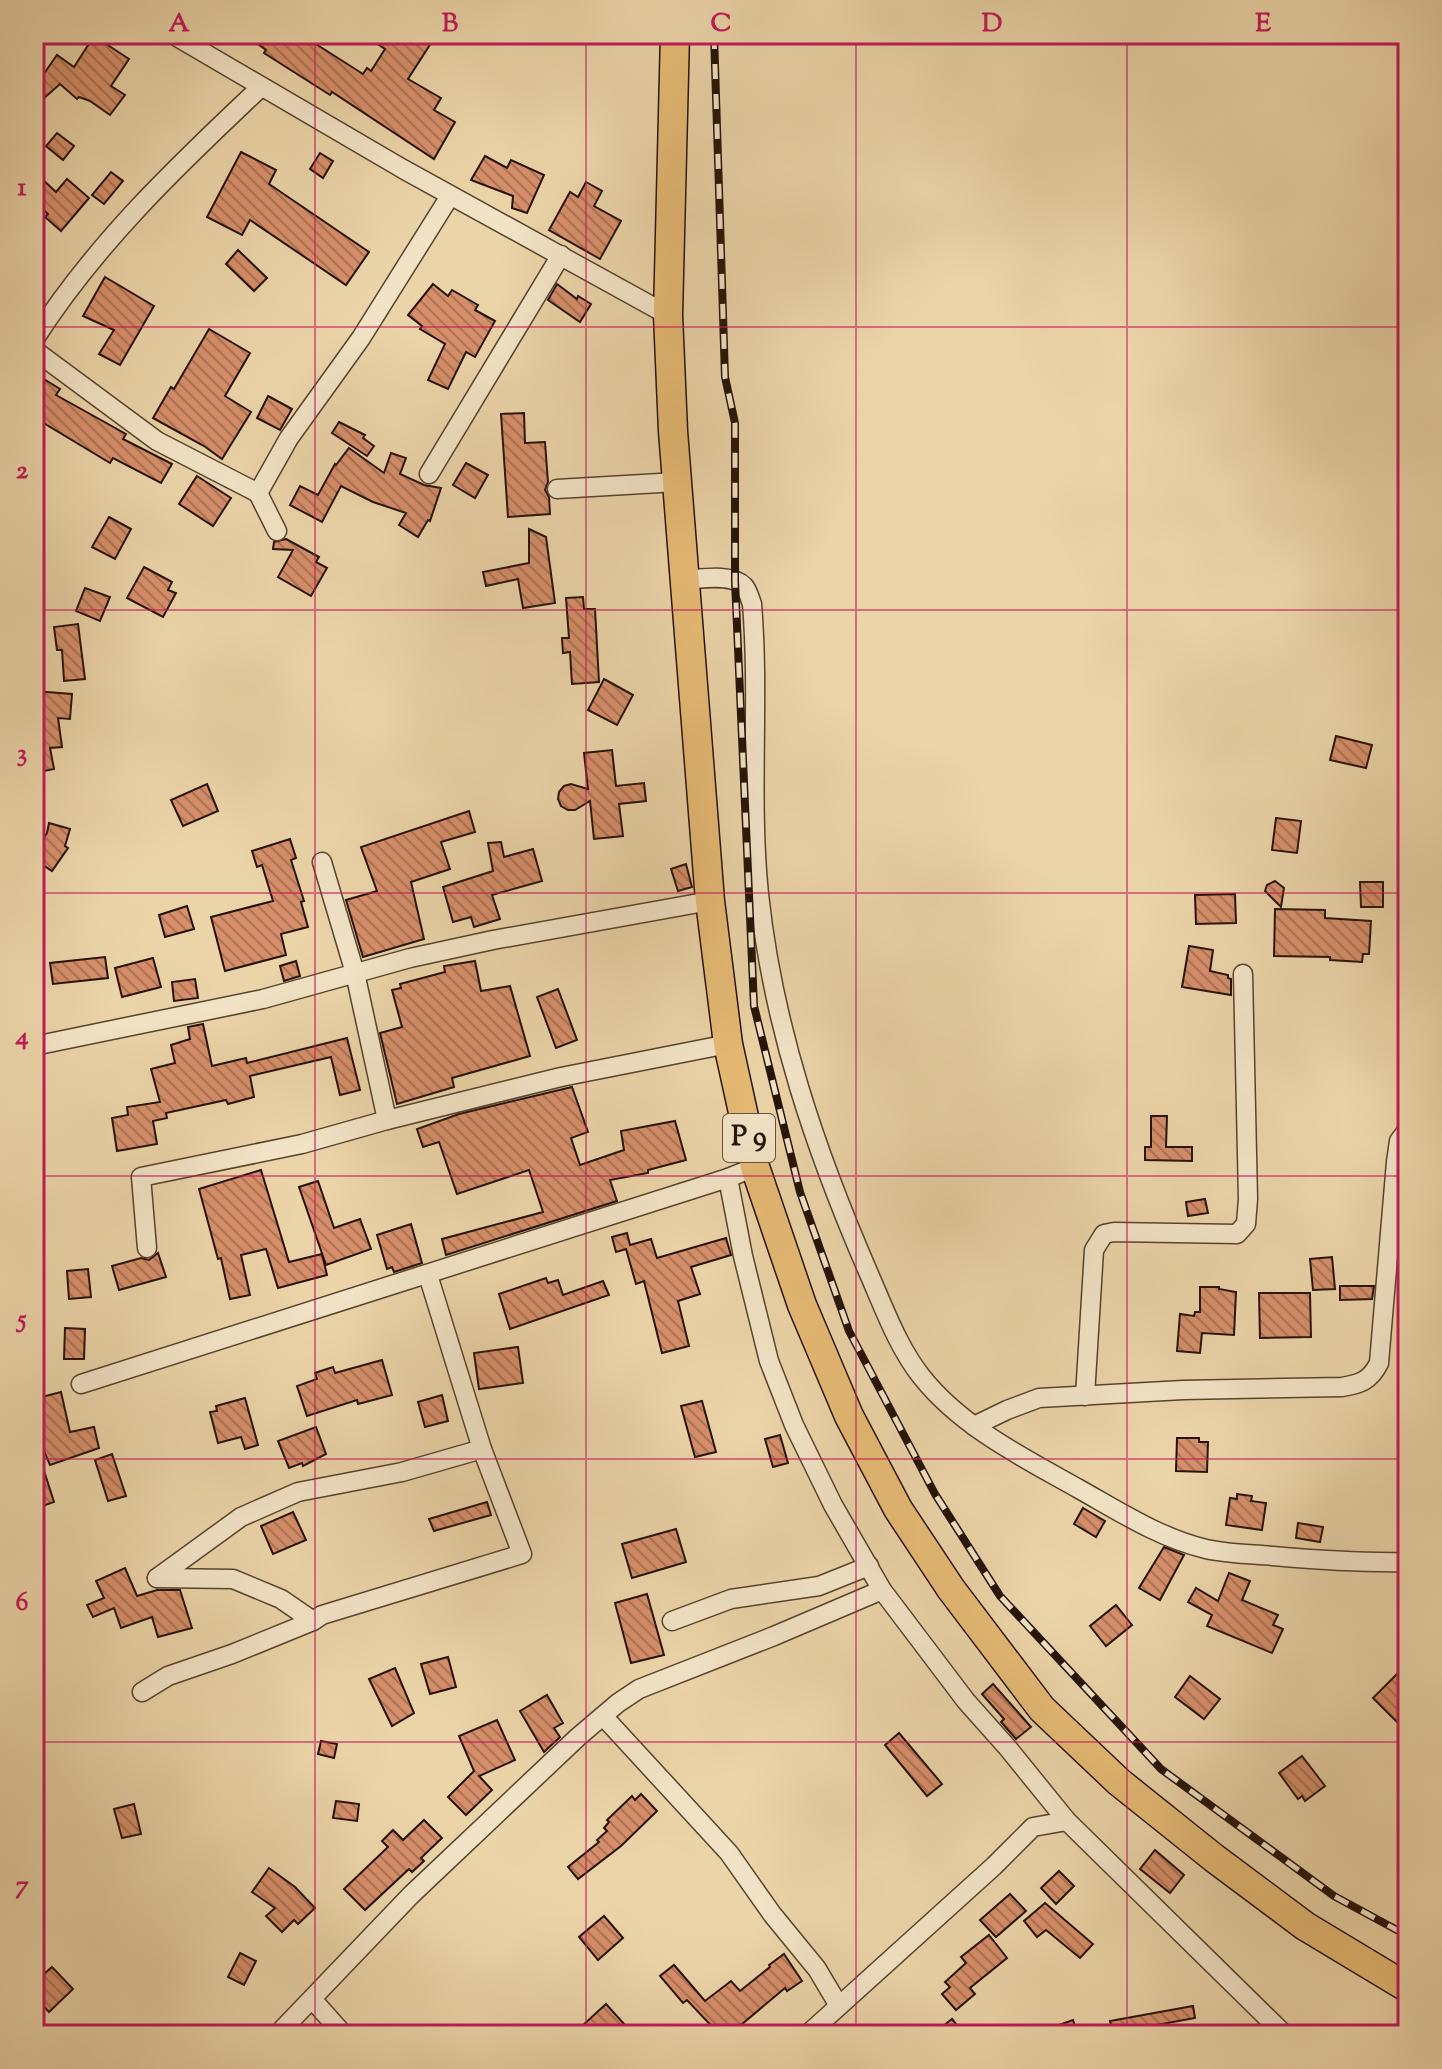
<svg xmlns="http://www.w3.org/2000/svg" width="1442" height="2069" viewBox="0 0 1442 2069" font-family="'Sorts Mill Goudy',serif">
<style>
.building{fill:url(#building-back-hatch);stroke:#261205;stroke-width:2}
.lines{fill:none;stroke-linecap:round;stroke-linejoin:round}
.street-casing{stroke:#57422e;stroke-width:21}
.primary-casing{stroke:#261205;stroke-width:31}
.street{stroke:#f2e3c6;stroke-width:18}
.primary{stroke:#e6ba74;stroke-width:28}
.rail-casing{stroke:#261205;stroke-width:8}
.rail{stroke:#f2e3c6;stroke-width:5;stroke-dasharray:15;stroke-linecap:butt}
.grid{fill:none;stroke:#c2185b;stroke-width:2;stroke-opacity:0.55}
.labels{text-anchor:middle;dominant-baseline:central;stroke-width:6;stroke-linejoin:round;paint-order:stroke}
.shield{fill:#f2e3c6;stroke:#63513f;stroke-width:2}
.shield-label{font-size:28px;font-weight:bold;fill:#261205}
.neatline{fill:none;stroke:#c2185b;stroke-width:3}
.grid-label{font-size:26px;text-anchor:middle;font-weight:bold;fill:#c2185b}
</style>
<defs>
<pattern id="building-back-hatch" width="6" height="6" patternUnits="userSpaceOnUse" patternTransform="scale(2)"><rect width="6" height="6" fill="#d68f6a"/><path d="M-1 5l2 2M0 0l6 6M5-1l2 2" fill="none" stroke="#ad7355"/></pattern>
</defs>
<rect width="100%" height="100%" fill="#ebd4a8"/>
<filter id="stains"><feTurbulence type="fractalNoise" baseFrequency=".0025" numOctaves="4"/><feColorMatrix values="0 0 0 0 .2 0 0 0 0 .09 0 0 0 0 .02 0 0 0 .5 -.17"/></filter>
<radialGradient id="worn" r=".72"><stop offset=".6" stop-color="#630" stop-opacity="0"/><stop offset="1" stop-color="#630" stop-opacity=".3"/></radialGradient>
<g class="building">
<path d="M244,34H300L363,74L367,68L371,71L385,49L362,34H424L433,40L408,79L441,98L434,110L455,122L434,159L332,92L330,95L264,53L266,50Z"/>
<path d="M94,36L129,59L111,86L125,95L110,115L90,101L79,97L77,99L60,84L34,107V88L57,55L74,67Z"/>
<path d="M57,133L74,146L63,160L46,146Z"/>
<path d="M241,152L276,170L269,184L369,252L346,285L250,220L242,235L207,217Z"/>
<path d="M320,153L333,161L323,178L310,169Z"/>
<path d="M485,156L507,168L511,160L544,175L527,213L512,208L513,196L471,180Z"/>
<path d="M111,172L123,181L104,204L92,195Z"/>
<path d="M41,178L56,192L67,179L89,198L61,231L45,217L48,214L34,201V185Z"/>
<path d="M586,182L602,191L594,206L621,221L600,259L549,230L570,192L578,197Z"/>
<path d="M238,250L267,278L254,291L226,264Z"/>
<path d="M105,277L154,306L120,365L99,354L114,330L83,316Z"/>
<path d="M433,284L448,296L452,290L478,305L475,310L495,321L475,357L466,352L448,389L428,380L445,344L420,329L422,326L408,315Z"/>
<path d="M557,284L577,299L578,296L591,304L580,322L548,300Z"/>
<path d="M209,329L250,353L225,396L251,412L222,459L204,446L153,418L171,387L174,389Z"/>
<path d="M34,373L60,389L56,395L126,434L123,439L172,464L161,483L113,458L110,463L42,422L43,419L34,414Z"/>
<path d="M268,396L292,409L280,430L257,418Z"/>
<path d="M524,413L525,443L545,442L548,482L545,490L549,497L550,514L508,517L501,414Z"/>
<path d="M339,422L365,435L363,438L374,446L367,456L332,433Z"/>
<path d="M349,448L384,473L391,453L406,458L400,474L424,485L441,488L430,521L428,520L418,537L399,525L406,513L373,502L341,486L322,522L290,505L300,486L318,495L335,464L336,465Z"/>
<path d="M466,463L488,475L475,498L453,485Z"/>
<path d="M197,476L231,498L213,526L179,504Z"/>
<path d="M109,517L131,529L115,559L92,547Z"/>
<path d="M529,529L546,537L555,603L523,608L518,579L486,586L483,572L529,563Z"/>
<path d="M286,539L319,557L316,562L327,568L311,596L278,577L293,550L273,549L274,542Z"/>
<path d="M144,567L172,582L168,590L176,593L163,617L127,598Z"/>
<path d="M85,588L110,597L100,621L76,611Z"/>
<path d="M583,597L584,609H595L599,682L572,684L570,652L563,653L562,638H569L566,598Z"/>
<path d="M78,624L85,679L64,681L62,650H57L54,627Z"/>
<path d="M604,679L633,695L617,725L588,710Z"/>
<path d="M34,691L72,694L70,719L58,718L62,747L50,748L54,769L34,773Z"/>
<path d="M1336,736L1372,745L1366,768L1330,760Z"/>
<path d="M612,750L616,786L644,783L646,801L619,804L623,836L594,839L590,801L575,810H568L561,806L558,799L559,792L564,786L571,784L588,789L584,753Z"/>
<path d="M207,784L218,811L183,826L171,800Z"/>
<path d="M469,811L475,832L441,842L450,869L411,882L424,939L363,957L346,900L377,891L361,847Z"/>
<path d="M1276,818L1301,821L1297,853L1272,850Z"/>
<path d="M49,823L70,829L65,846L68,848L52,871L34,859V851L47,833Z"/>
<path d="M290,839L296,858L291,860L304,901L301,902L308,927L281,934L286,955L225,971L211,917L273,901L262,865L257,867L252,851Z"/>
<path d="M501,842L504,857L533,849L542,881L492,895L500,919L474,927L471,917L453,922L443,887L493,871L488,843Z"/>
<path d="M686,864L692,887L678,891L671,869Z"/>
<path d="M1275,881L1284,888L1281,907L1265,891L1267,885Z"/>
<path d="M1360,882H1383V907H1361Z"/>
<path d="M1235,894L1236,923L1196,924L1195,895Z"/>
<path d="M187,906L194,929L165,937L159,915Z"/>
<path d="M1275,909L1325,910V918L1371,921L1369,954H1363L1362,962L1330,960V957L1274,956Z"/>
<path d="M1189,946L1213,950L1210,971L1228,975V978L1231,979V995L1182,987Z"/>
<path d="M105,957L108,978L53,984L50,963Z"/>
<path d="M153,958L161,987L122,997L115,968Z"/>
<path d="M296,961L300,976L284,981L280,966Z"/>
<path d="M475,961L481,991L510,986L530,1056L452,1078L454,1087L397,1104L380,1033L402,1027L392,990L401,988L400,984L445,972L444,966Z"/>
<path d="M195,979L198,998L174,1001L172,982Z"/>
<path d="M558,989L577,1040L556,1048L537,997Z"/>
<path d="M203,1024L212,1066L246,1058L247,1063L347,1038L360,1090L340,1095L331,1057L250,1076L254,1097L228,1104L226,1100L166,1113L167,1118L153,1121L157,1144L117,1151L112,1118L128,1115L127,1107L160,1102L151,1069L175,1063L171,1045L190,1039L188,1027Z"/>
<path d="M572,1087L588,1132L571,1138L580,1165L624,1150L621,1131L675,1121L686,1160L648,1170V1173L610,1180L617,1201L446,1255L442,1239L543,1212L529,1170L457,1194L439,1142L423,1147L417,1129L459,1114Z"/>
<path d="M1151,1116H1167L1166,1147H1192V1161L1145,1160V1147H1151Z"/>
<path d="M261,1170L289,1262L322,1254L327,1275L278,1288L266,1249L241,1255L250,1295L230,1299L221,1258L218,1259L199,1189Z"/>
<path d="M318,1181L334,1228L360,1219L371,1249L326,1265L299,1187Z"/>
<path d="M1205,1199L1208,1213L1188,1216L1186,1202Z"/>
<path d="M411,1224L422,1263L394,1272L392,1267L387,1269L377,1235Z"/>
<path d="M627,1233L630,1245L651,1239L657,1258L726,1238L731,1255L691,1267L700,1294L678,1301L689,1346L662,1353L644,1281L636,1284L626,1249L616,1252L612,1237Z"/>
<path d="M158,1253L166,1277L119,1290L112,1266L141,1258L149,1260Z"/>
<path d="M1332,1257L1335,1289L1313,1290L1310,1259Z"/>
<path d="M88,1269L91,1297L69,1299L67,1271Z"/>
<path d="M546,1278L548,1283L558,1280L563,1295L603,1281L609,1295L510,1329L499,1294Z"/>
<path d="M1340,1286H1374L1372,1299L1340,1300Z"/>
<path d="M1200,1287H1219V1289L1236,1292L1234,1335L1202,1333L1200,1353L1177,1351L1180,1314L1194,1316L1195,1312H1200Z"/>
<path d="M1259,1293H1310L1311,1337L1260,1338Z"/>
<path d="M65,1328L85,1329L84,1359H64Z"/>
<path d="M518,1347L523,1383L479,1389L474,1353Z"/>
<path d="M382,1360L392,1395L358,1404L357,1400L307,1416L297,1386L317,1379L315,1373L333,1367L335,1373Z"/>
<path d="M61,1392L70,1432L94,1427L99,1448L50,1465L40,1442L34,1417V1399Z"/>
<path d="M442,1395L448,1421L425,1427L418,1402Z"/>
<path d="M245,1398L258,1445L245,1449L241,1437L218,1443L210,1412L217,1411L216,1406Z"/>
<path d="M702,1401L716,1452L695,1457L681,1406Z"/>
<path d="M316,1427L326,1454L303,1466L302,1463L289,1468L278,1441Z"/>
<path d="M780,1435L788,1463L773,1467L765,1439Z"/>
<path d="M1177,1438H1199V1442H1208L1207,1472L1176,1471Z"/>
<path d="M34,1449H37L54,1502L37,1508L34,1498Z"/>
<path d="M112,1454L126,1496L108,1501L95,1460Z"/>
<path d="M1237,1494L1252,1496L1251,1501L1266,1503L1262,1530L1226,1525L1230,1498L1237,1499Z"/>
<path d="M487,1502L491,1515L434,1531L429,1519Z"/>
<path d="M1083,1508L1105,1521L1096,1537L1074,1524Z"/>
<path d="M293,1512L306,1540L273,1554L261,1526Z"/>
<path d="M1298,1523L1323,1527L1320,1542L1296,1538Z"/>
<path d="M676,1529L686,1562L632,1578L622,1544Z"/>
<path d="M1164,1547L1184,1555L1160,1600L1139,1588Z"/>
<path d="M125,1568L137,1596L157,1590H180L192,1628L158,1637L152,1617L121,1628L114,1608L93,1617L87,1605L104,1598L96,1581Z"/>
<path d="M1229,1573L1250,1581L1242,1600L1278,1615L1273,1625L1283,1629L1272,1653L1207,1626L1212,1615L1188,1602L1196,1588L1218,1601Z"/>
<path d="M647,1594L664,1655L631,1663L615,1603Z"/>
<path d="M1116,1605L1132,1625L1106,1646L1090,1626Z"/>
<path d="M448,1657L456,1687L430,1694L421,1664Z"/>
<path d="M1408,1663V1719L1401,1726L1373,1698Z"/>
<path d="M395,1668L414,1713L392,1726L369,1679Z"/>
<path d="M1190,1676L1220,1699L1204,1719L1175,1697Z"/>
<path d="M993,1684L1031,1727L1016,1739L1001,1722L1004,1719L982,1694Z"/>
<path d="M547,1695L563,1723L554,1728L560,1737L544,1752L520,1711Z"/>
<path d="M497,1720L515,1760L479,1776L492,1790L466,1815L448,1797L474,1771L459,1736Z"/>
<path d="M899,1733L942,1784L927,1796L885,1745Z"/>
<path d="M321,1741L337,1744L334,1758L318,1754Z"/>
<path d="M1302,1756L1325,1786L1305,1801L1302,1796L1298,1799L1279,1773Z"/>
<path d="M641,1794L657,1811L621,1846L578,1879L568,1867L599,1842L597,1840L607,1831L604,1828L609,1822L607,1820L632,1796L635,1800Z"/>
<path d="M336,1801L359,1804L357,1821L333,1818Z"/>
<path d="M134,1804L141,1834L122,1838L114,1809Z"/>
<path d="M424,1820L442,1838L421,1858L424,1861L412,1872L409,1869L365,1910L344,1889L388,1847L382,1841L393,1830L403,1840Z"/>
<path d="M1155,1850L1184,1875L1170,1893L1140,1869Z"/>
<path d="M269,1868L295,1887L315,1908L298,1924L294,1920L282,1932L266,1916L275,1908L252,1892Z"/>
<path d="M1059,1871L1074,1886L1056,1904L1041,1888Z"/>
<path d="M1010,1894L1026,1911L996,1937L980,1920Z"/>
<path d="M1045,1903L1093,1944L1080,1958L1046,1930L1037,1937L1024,1921Z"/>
<path d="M604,1916L623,1938L598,1960L579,1937Z"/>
<path d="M989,1935L1007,1958L970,1988L975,1994L956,2010L942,1994L950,1987L945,1982L966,1963L961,1957Z"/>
<path d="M240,1953L256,1961L244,1985L228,1977Z"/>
<path d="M784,1954L802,1981L787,1991L785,1988L729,2035H720L687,2000L683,2003L660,1976L674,1965L705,2001L731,1981L740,1991L770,1967L769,1965Z"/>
<path d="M52,1967L73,1989L49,2012L34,1996V1983Z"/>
<path d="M606,2004L634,2035H590L582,2026Z"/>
<path d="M1193,2006L1195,2018L1113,2033L1110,2021Z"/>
<path d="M952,2019L965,2035H932Z"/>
<path d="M1073,2020L1078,2035H1037L1036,2033Z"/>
</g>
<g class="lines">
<defs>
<g id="street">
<path d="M172,34L403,169L668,315"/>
<path d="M34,340C95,244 178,165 261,87"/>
<path d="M34,350L157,441L258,493"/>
<path d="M429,474L561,255"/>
<path d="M557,489L677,482"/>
<path d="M277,531L258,493L289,438L361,338L450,196"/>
<path d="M685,580C700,579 732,573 744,586C748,590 750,599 752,604C760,700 749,797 759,894C773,1027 816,1152 869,1274C884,1308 898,1347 921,1376C961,1427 1024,1458 1079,1489C1120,1512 1160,1538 1206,1549C1228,1554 1251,1554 1273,1556C1318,1560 1363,1563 1408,1562"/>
<path d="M322,862L355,973L387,1120"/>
<path d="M34,1046L263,999L410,958L493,940L710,901"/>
<path d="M755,1167L728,1178L743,1256L769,1361L794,1425L833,1505L882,1590L966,1701L1007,1747L1067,1821L1285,2035"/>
<path d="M147,1248L141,1177L302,1144L387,1120L561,1077L728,1044"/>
<path d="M81,1384L728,1178"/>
<path d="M1085,1396L1094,1250L1104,1234L1114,1232L1237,1234L1246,1224L1248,1199L1243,974"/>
<path d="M974,1426L1007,1410L1039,1398L1183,1390L1342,1387C1360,1384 1370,1381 1379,1363L1396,1162L1399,1141L1408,1129"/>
<path d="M157,1578L233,1579L281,1599L313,1621L322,1615L522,1554L482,1449L428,1275"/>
<path d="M157,1578L241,1517L298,1492L402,1472L482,1449"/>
<path d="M672,1621L731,1599L819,1586L869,1566"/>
<path d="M142,1692L168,1676L232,1654L313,1621"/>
<path d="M603,1716L729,1853L772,1914L817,1969L839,2006"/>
<path d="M312,1999L344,2035"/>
<path d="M277,2035L411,1895L578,1737L618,1703L639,1689L774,1636L882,1590"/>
<path d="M807,2035L994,1866L1033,1827L1067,1821"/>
</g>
<path id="primary" d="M675,34L668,315L673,431L710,901L728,1044L755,1167L802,1305L849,1416L898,1509L951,1589L1042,1709L1119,1782L1214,1858L1305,1926L1408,1988"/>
</defs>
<use href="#street" class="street-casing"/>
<use href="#primary" class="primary-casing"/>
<use href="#street" class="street"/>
<use href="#primary" class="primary"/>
<defs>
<path id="rail" d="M714,34L725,377L735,423V581L754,1006L800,1192L849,1331L935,1494L1000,1596L1161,1769L1334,1896L1408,1936"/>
</defs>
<use href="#rail" class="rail-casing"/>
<use href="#rail" class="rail"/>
</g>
<path class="grid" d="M315,34V2035M586,34V2035M856,34V2035M1127,34V2035M34,327H1408M34,610H1408M34,893H1408M34,1176H1408M34,1459H1408M34,1742H1408"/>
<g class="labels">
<rect class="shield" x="723" y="1114" width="52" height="48" rx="6"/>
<g class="shield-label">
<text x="749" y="1138">P 9</text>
</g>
</g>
<rect width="1442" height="2069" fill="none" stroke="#ebd4a8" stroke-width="88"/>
<rect x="44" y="44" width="1354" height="1981" class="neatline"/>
<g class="grid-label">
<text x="179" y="31">A</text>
<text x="450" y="31">B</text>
<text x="721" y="31">C</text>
<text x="992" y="31">D</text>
<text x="1263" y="31">E</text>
<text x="22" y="195">1</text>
<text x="22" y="478">2</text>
<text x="22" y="761">3</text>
<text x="22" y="1044">4</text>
<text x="22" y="1327">5</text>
<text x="22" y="1610">6</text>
<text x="22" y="1893">7</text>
</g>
<rect width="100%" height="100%" filter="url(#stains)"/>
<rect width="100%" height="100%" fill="url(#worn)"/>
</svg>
